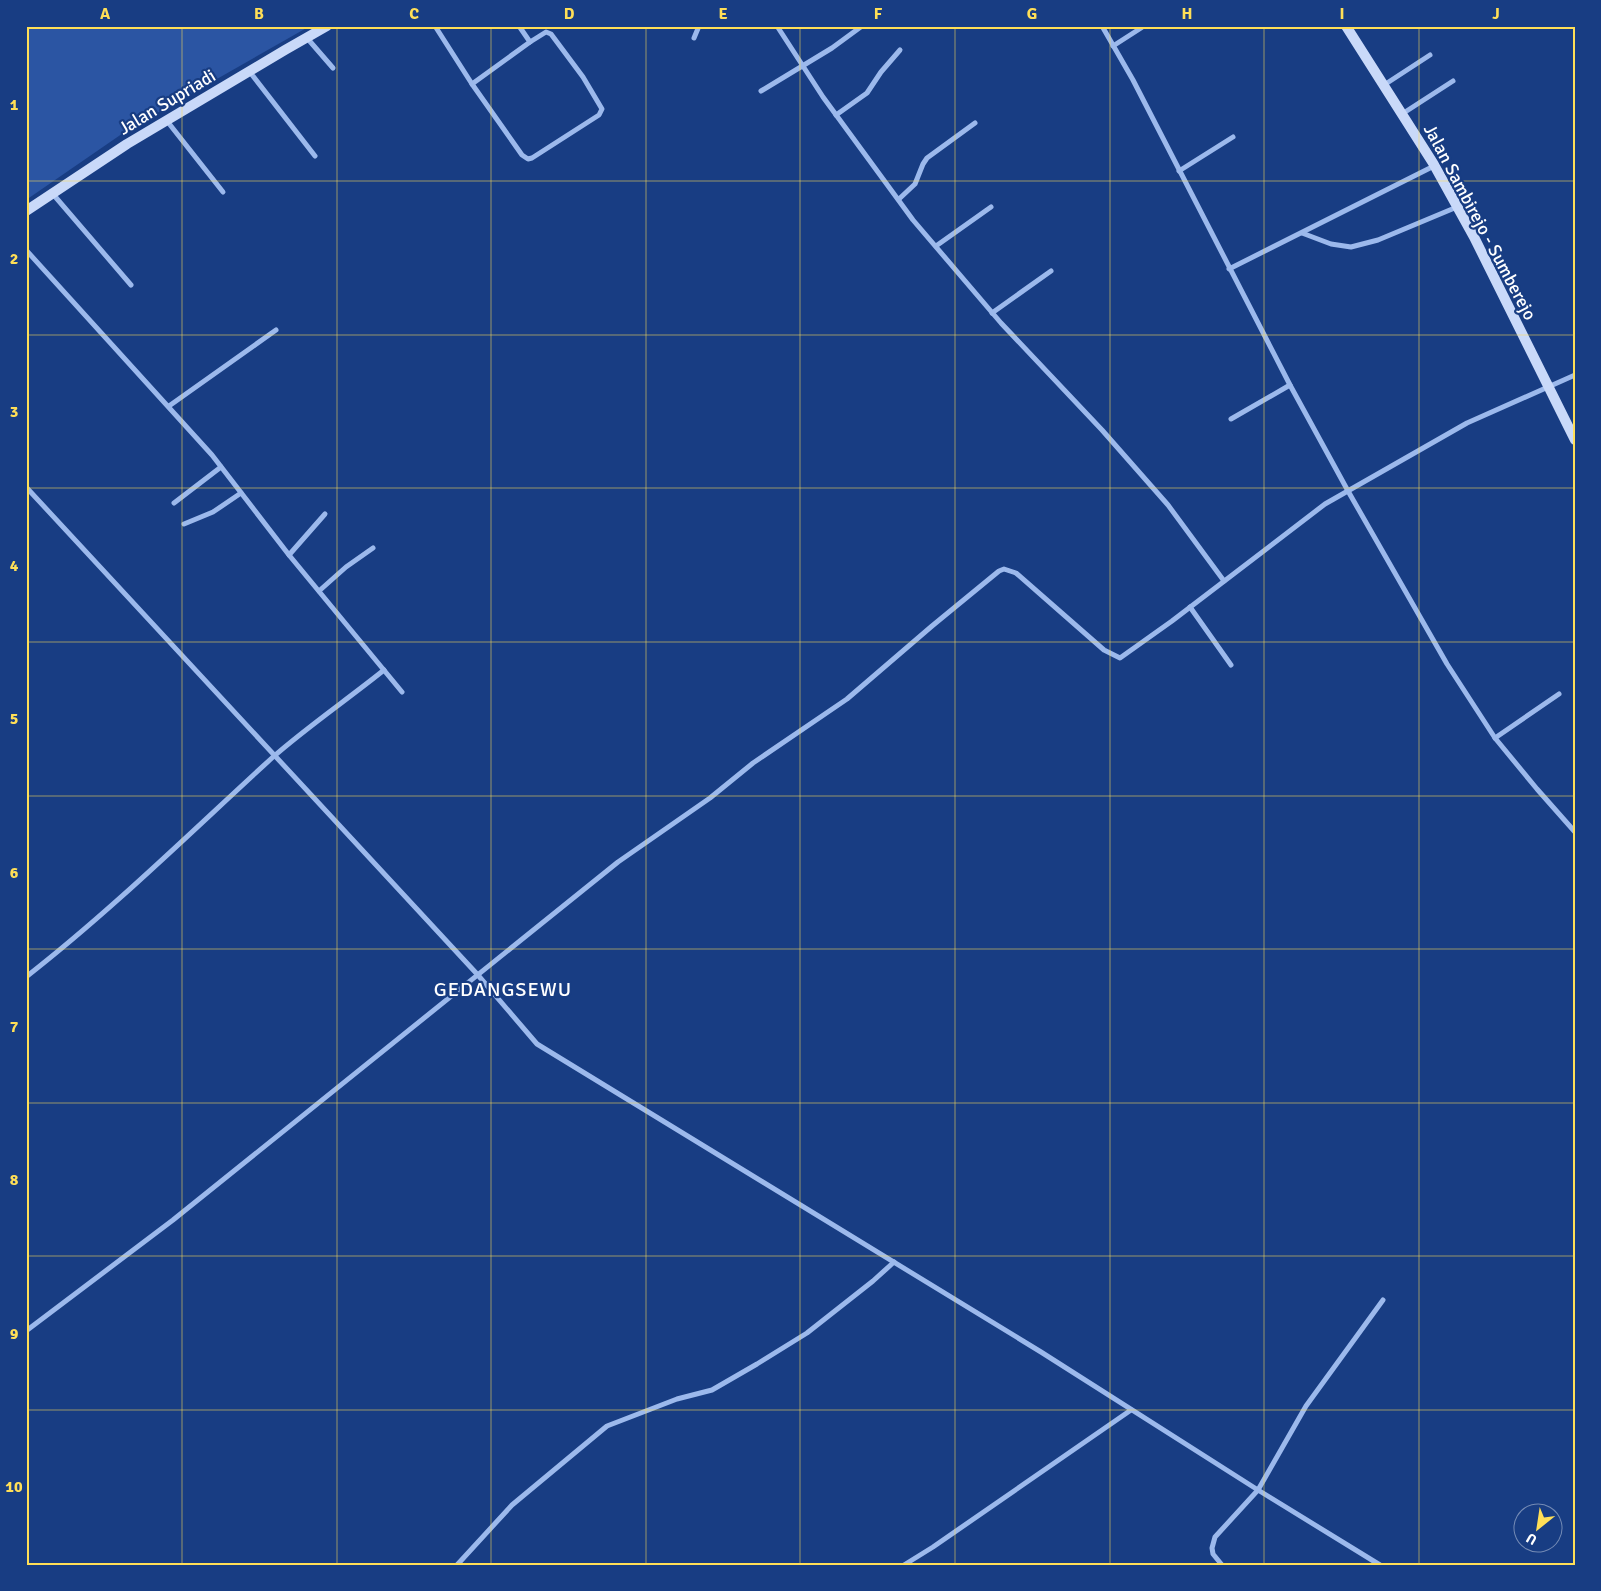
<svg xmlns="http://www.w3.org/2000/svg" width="1601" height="1591" viewBox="0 0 1601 1591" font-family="Signika,sans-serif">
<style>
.green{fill:#2b55a3}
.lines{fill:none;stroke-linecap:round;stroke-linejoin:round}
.minor{stroke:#9cb9ec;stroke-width:5}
.secondary{stroke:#c9d9f9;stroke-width:10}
.grid{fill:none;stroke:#ffdf57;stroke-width:1;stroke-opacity:0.55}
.labels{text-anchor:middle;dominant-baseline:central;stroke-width:4.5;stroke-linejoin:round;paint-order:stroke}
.street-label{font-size:18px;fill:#fff;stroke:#183d83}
.quarter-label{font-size:20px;letter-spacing:1px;fill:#fff;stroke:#183d83}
.neatline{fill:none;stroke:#ffdf57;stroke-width:2}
.grid-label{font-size:16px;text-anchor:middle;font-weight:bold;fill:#ffdf57}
</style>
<rect width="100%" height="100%" fill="#183d83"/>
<path class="green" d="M26,26H310L129,129L26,200Z"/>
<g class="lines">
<g class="minor">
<path d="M435,26L472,84L522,155L528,159L532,158L599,115L602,109L583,77L551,34L546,32L530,42"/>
<path d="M777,26L823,97L913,220L1001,323L1102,430L1168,505L1224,581"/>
<path d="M1102,26L1133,80L1290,385L1348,491L1447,664L1495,738L1537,789L1575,832"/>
<path d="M307,38L333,68"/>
<path d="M694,38L699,26"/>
<path d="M1113,46L1141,28"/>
<path d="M249,71L315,156"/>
<path d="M472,84L530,42L519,26"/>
<path d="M1384,85L1430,55"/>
<path d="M761,91L832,48L862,26"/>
<path d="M1402,114L1453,81"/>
<path d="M836,115L867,93L881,72L900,50"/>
<path d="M167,121L223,192"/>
<path d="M1179,171L1233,137"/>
<path d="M52,193L131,285"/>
<path d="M899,199L915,184L923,164L927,158L975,123"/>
<path d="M1302,233L1331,244L1351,247L1378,240L1457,207"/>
<path d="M936,246L991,207"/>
<path d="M26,250L212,455L289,555L402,692"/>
<path d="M1229,269L1434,166"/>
<path d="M992,313L1051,271"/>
<path d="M169,406L276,330"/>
<path d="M1231,419L1290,385"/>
<path d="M26,487L477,974L537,1044L1041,1352L1258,1490L1380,1565"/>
<path d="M174,503L221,467"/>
<path d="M184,524L213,512L241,493"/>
<path d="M289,555L325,514"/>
<path d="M319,591L346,567L373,548"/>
<path d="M1190,607L1231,665"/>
<path d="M1495,738L1559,694"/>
<path d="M26,977C113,909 192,831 273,757C307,727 348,699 384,670"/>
<path d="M26,1331L173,1220L618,862L710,798L753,763L847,699L932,626L999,571L1004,569L1016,573L1104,650L1120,658L1172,621L1325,504L1467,423L1575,375"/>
<path d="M457,1565L512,1505L607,1426L677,1399L712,1390L757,1364L807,1333L873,1281L894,1262"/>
<path d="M904,1565L933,1547L1131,1410"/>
<path d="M1222,1565L1213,1554L1212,1548L1215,1537L1258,1490L1306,1406L1383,1300"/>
</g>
<g class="secondary">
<path d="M1346,26L1433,163L1474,237L1575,440"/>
<path d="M26,211L127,144L285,50L327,26"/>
</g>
</g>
<path class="grid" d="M182,26V1565M337,26V1565M491,26V1565M646,26V1565M800,26V1565M955,26V1565M1110,26V1565M1264,26V1565M1419,26V1565M26,181H1575M26,335H1575M26,488H1575M26,642H1575M26,796H1575M26,949H1575M26,1103H1575M26,1256H1575M26,1410H1575"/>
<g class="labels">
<g class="street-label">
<text transform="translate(167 102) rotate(-31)">Jalan Supriadi</text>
<text transform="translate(1480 222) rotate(62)">Jalan Sambirejo - Sumberejo</text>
</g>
<g class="quarter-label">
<text x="503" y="989">GEDANGSEWU</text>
</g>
</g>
<rect width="1601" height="1591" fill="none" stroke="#183d83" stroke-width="55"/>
<g transform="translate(1538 1528) rotate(210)"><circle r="24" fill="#183d83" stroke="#748bb5"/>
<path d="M0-4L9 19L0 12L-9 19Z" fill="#ffdf57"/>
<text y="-8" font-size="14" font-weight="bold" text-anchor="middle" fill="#ffffff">U</text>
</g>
<rect x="28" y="28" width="1546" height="1536" class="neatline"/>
<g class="grid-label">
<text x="105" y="19">A</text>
<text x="259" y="19">B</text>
<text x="414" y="19">C</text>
<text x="569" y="19">D</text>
<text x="723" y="19">E</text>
<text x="878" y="19">F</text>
<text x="1032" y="19">G</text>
<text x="1187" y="19">H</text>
<text x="1342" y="19">I</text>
<text x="1496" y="19">J</text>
<text x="14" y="110">1</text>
<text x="14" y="264">2</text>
<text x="14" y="417">3</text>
<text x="14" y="571">4</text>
<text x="14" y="724">5</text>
<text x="14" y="878">6</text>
<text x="14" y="1032">7</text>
<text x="14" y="1185">8</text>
<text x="14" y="1339">9</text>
<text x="14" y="1492">10</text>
</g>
</svg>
